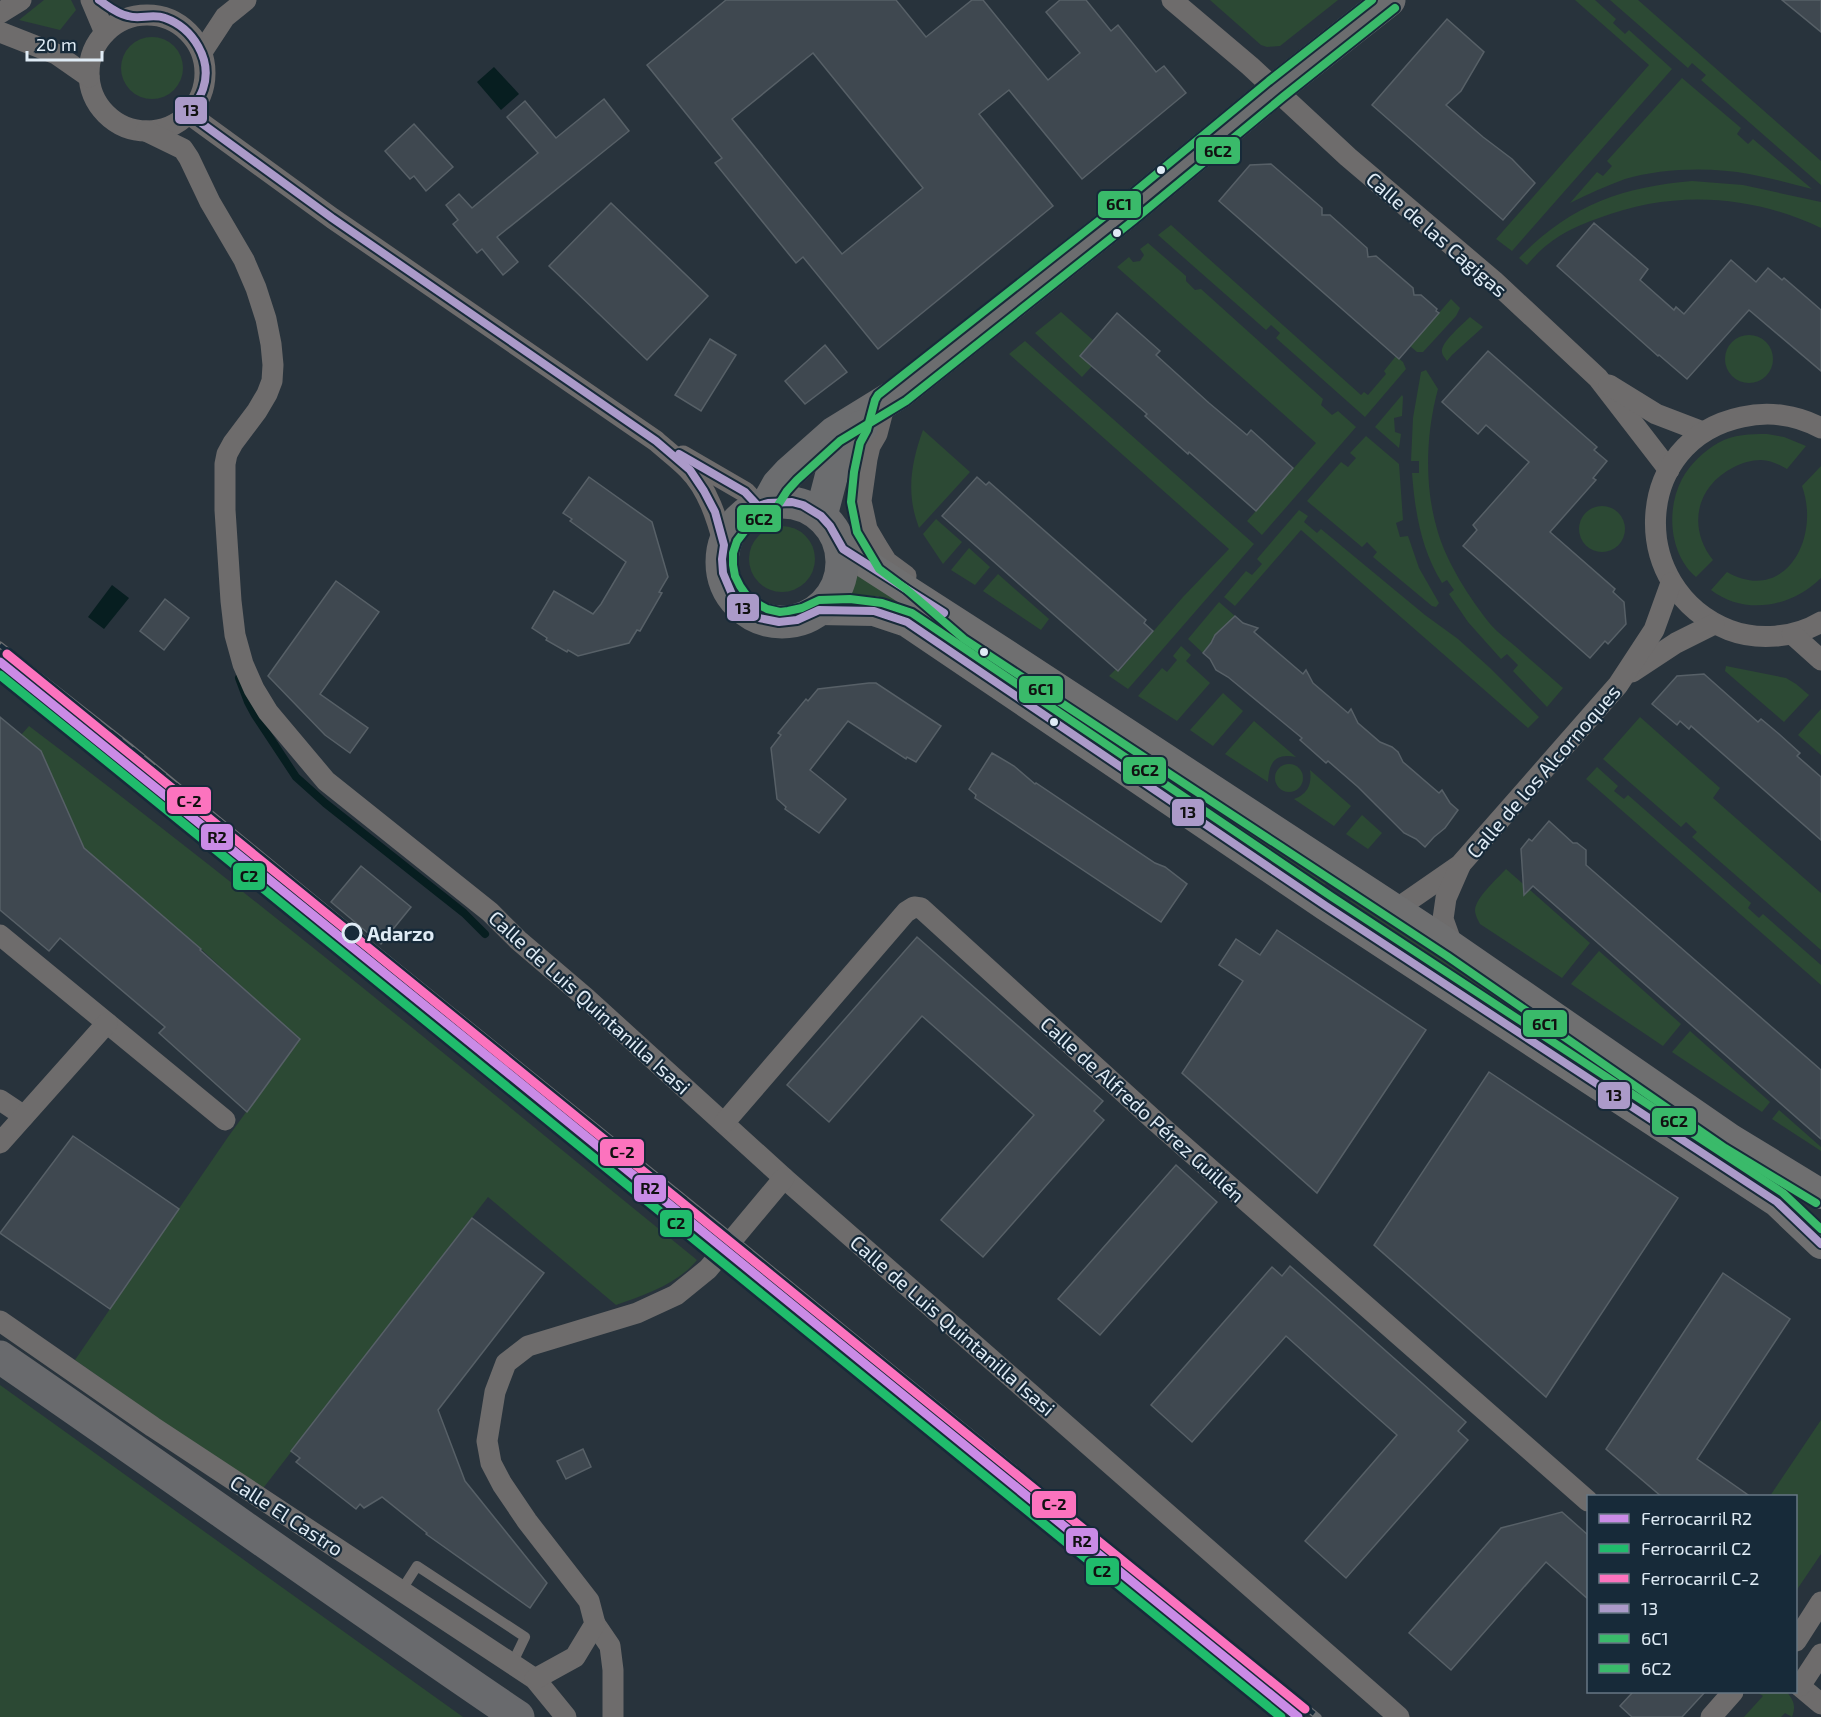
<svg xmlns="http://www.w3.org/2000/svg" width="1821" height="1717" viewBox="0 0 1821 1717" font-family="'Exo 2',sans-serif">
<style>
.green{fill:#2c4934}
.water{fill:#071e20}
.lines{fill:none;stroke-linecap:round;stroke-linejoin:round}
.stream{stroke:#071e20;stroke-width:8}
.building{fill:#3f4850;stroke:#576067;stroke-width:1.5;fill-rule:evenodd}
.lane{stroke:#6e6c6c;stroke-width:10}
.street{stroke:#6e6c6c;stroke-width:21}
.secondary{stroke:#6f6f70;stroke-width:30}
.primary{stroke:#6c6d6f;stroke-width:33}
.highway{stroke:#696a6d;stroke-width:33}
.rail-casing{stroke:#6b6e71;stroke-width:7}
.rail{stroke:#172a39;stroke-width:4.5;stroke-dasharray:14;stroke-linecap:butt}
.bus-1-casing{stroke:#172a39;stroke-width:12}
.bus-2-casing{stroke:#172a39;stroke-width:12}
.bus-3-casing{stroke:#172a39;stroke-width:12}
.bus-1{stroke:#ab9ac9;stroke-width:8}
.bus-2{stroke:#3aba6a;stroke-width:8}
.bus-3{stroke:#3aba6a;stroke-width:8}
.rail-1-casing{stroke:#172a39;stroke-width:14}
.rail-2-casing{stroke:#172a39;stroke-width:14}
.rail-3-casing{stroke:#172a39;stroke-width:14}
.rail-1{stroke:#ca8be6;stroke-width:9}
.rail-2{stroke:#20bc6c;stroke-width:9}
.rail-3{stroke:#fc73be;stroke-width:9}
.bus-dot{fill:#dfebf5;stroke:#172a39;stroke-width:2}
.stop-dot{fill:#172a39;stroke:#dfebf5;stroke-width:3}
.labels{text-anchor:middle;dominant-baseline:central;stroke-width:4.5;stroke-linejoin:round;paint-order:stroke}
.street-label{font-size:20px;fill:#dfebf5;stroke:#172a39}
.stop-label{font-size:20px;font-weight:bold;fill:#dfebf5;stroke:#172a39;text-anchor:start}
.line-badge{stroke:#172a39;stroke-width:2}
.pale-badge-label{font-size:16px;text-anchor:middle;font-weight:bold;fill:#111}
</style>
<rect width="100%" height="100%" fill="#28333c"/>
<g class="green">
<path d="M44,0H71L76,10L60,30L19,20Z"/>
<path d="M1210,0H1338L1280,46L1267,47L1261,45Z"/>
<path d="M1575,0H1595L1616,19L1613,23L1625,34L1629,30L1672,69L1512,251L1496,239L1649,65Z"/>
<path d="M1610,0H1638L1821,161V185L1701,80L1706,75L1692,63L1688,68Z"/>
<circle cx="152" cy="68" r="31"/>
<path d="M1682,78L1741,128L1737,134L1748,144L1753,139L1812,189C1792,184 1771,178 1749,174C1712,167 1662,168 1625,179C1606,186 1588,194 1570,203L1597,172L1603,176L1612,166L1607,161Z"/>
<path d="M1692,181L1743,185L1821,202V228C1750,194 1672,190 1599,218C1568,229 1548,240 1527,265L1519,258C1569,206 1621,187 1692,181Z"/>
<path d="M1171,225L1361,395L1364,392L1368,395L1386,374L1384,371L1396,356L1403,362L1406,369L1365,417L1276,338L1280,333L1271,325L1266,330L1158,235Z"/>
<path d="M1148,243L1186,276V281L1195,290L1201,289L1323,399L1321,405L1332,415L1338,411L1356,427L1262,535L1247,521L1316,443L1117,267L1129,257L1133,262L1140,261L1144,255L1140,249Z"/>
<path d="M1451,299L1460,308L1456,316L1423,352H1417L1410,346Z"/>
<path d="M1061,312L1094,341L1093,345L1090,344L1080,356L1092,366L1082,377L1035,333Z"/>
<path d="M1470,317L1483,327L1452,355L1447,361C1446,359 1442,355 1442,352C1440,343 1464,323 1470,317Z"/>
<circle cx="1749" cy="359" r="24"/>
<path d="M1025,341L1254,544L1128,689L1109,676L1116,669L1119,671L1183,597L1229,549L1009,354Z"/>
<path d="M1426,370L1438,389C1426,433 1424,485 1437,529C1446,562 1470,599 1491,625C1498,633 1507,639 1515,646C1531,660 1547,674 1563,688L1547,707L1513,671L1518,665L1507,654L1501,659L1468,622L1449,594L1454,590L1447,580L1442,583C1421,549 1415,512 1412,473H1419V461H1411L1413,418L1421,372Z"/>
<path d="M1402,395L1403,397L1402,416L1394,418L1395,432L1401,434L1399,448L1375,427Z"/>
<path d="M923,430L970,472L919,528C916,519 913,510 912,500C909,476 915,452 923,430Z"/>
<path d="M1767,434L1784,437L1806,446L1787,469C1778,464 1770,460 1761,460C1751,460 1742,463 1734,467C1696,486 1687,527 1713,560L1696,577C1669,554 1666,509 1682,479C1690,464 1704,451 1718,443C1734,434 1750,434 1767,434Z"/>
<path d="M1366,436L1399,464L1403,520L1396,523L1400,537L1408,536L1419,568L1439,603L1436,607L1432,606L1373,557L1377,552L1367,542L1362,547L1307,501L1341,462L1348,467L1356,458L1350,453Z"/>
<path d="M1821,466V578C1792,607 1745,616 1711,590L1727,572C1785,605 1821,538 1802,486Z"/>
<circle cx="1602" cy="529" r="23"/>
<path d="M1299,510L1308,516L1304,522L1317,533L1321,529L1425,615L1458,639L1490,668L1539,717L1528,728L1301,530L1235,606L1224,597L1246,571L1252,575L1262,564L1257,559Z"/>
<path d="M936,519L962,542L943,564L923,534Z"/>
<circle cx="782" cy="559" r="33"/>
<path d="M969,548L990,567L975,585L951,570Z"/>
<path d="M856,566L906,607C887,599 870,596 849,595L854,581Z"/>
<path d="M998,574L1049,619L1041,630L983,591Z"/>
<path d="M1219,602L1235,616L1215,635L1211,643L1203,653L1188,639Z"/>
<path d="M1181,646L1191,655L1186,661L1210,683L1177,721L1138,696L1162,668L1167,672L1177,660L1173,656Z"/>
<path d="M971,650L1329,879L1325,885Z"/>
<path d="M1726,666L1786,678L1796,684L1809,695L1784,722L1725,671Z"/>
<path d="M1223,693L1243,711L1213,746L1190,730Z"/>
<path d="M1821,709V755L1798,735Z"/>
<path d="M1640,717L1720,788L1713,798L1821,893V950L1692,837L1697,832L1686,822L1681,827L1603,759Z"/>
<path d="M1254,721L1296,757C1275,753 1269,762 1268,782L1225,754Z"/>
<path d="M29,726C257,898 476,1080 697,1260C678,1284 644,1295 616,1305L488,1197L261,1491L75,1360L228,1137L299,1039L201,949L84,848L41,751L21,735Z"/>
<circle cx="1289" cy="778" r="14"/>
<path d="M1597,767L1618,786L1614,791L1624,799L1628,795L1751,903L1748,908L1759,918L1763,914L1821,965V985L1586,779Z"/>
<path d="M1310,770L1351,806L1334,826L1294,799C1308,794 1312,784 1310,770Z"/>
<path d="M1362,815L1382,833L1368,849L1346,834Z"/>
<path d="M1506,869L1590,943L1562,978L1480,924C1478,920 1475,915 1475,910C1476,897 1497,879 1506,869Z"/>
<path d="M1354,896L1712,1137L1708,1142L1350,901Z"/>
<path d="M1599,951L1681,1024L1663,1046L1571,984Z"/>
<path d="M1690,1031L1770,1102L1762,1112L1672,1052Z"/>
<path d="M1779,1110L1821,1147V1151L1772,1119Z"/>
<path d="M0,1385L463,1717H0Z"/>
<path d="M1821,1420V1554L1796,1591V1496H1770Z"/>
<path d="M1757,1692H1787C1794,1701 1796,1706 1792,1717L1785,1713L1781,1717H1744L1763,1696Z"/>
</g>
<g class="water">
<path d="M494,67L519,94L501,110L477,82Z"/>
<path d="M112,585L129,598L104,629L88,617Z"/>
</g>
<g class="lines">
<path class="stream" d="M239,678L248,702L255,715L296,777L325,803L464,913L485,934"/>
</g>
<g class="building">
<path d="M726,0H896L926,37L972,0H983L1048,80L1080,53L1046,12L1060,0H1086L1111,31L1118,25L1156,72L1164,66L1186,93L1082,179L1009,90L979,114L1053,206L878,349L803,257L796,263L715,163L722,158L647,65ZM813,53L923,188L842,254L732,119Z"/>
<path d="M1782,0H1821V32Z"/>
<path d="M1447,19L1484,52L1461,91L1446,105L1483,137L1512,159L1535,183L1503,220L1372,105Z"/>
<path d="M604,99L629,131L497,237L518,262L503,275L482,249L477,253L453,224L458,220L446,205L459,194L472,208L538,153L507,117L525,101L556,138Z"/>
<path d="M414,124L453,167L426,191L414,176L410,179L385,151Z"/>
<path d="M1271,164L1322,208V215H1330L1367,248L1368,257L1376,256L1413,288L1414,295H1421L1437,309L1436,311L1439,313L1399,359L1219,201L1250,165Z"/>
<path d="M611,203L708,296L647,360L549,266Z"/>
<path d="M1594,223L1648,269L1640,280L1674,310L1676,307L1684,314L1731,260L1756,282L1768,268L1782,280L1784,278L1821,310V371L1749,310L1687,379L1659,355L1658,356L1557,266Z"/>
<path d="M1117,313L1160,351L1156,355L1209,403L1247,435L1251,430L1293,468L1256,511L1189,452L1188,454L1145,416L1147,414L1080,356Z"/>
<path d="M710,339L736,355L701,411L675,395Z"/>
<path d="M825,345L847,372L805,404L785,381Z"/>
<path d="M1488,351L1597,447L1594,450L1607,461L1593,478L1596,480L1550,532L1615,589L1613,592L1624,602L1626,624L1608,644L1605,641L1590,658L1463,546L1477,530L1473,525L1529,462L1486,425L1478,434L1442,402Z"/>
<path d="M589,477L652,522L668,577L659,592L662,593L640,631L637,630L629,643L578,656L568,650L567,652L546,640L547,638L532,628L554,591L593,614L601,604L626,562L570,521L572,519L563,513Z"/>
<path d="M977,477L986,485L989,482L1146,620L1144,623L1153,631L1118,671L942,516Z"/>
<path d="M336,581L379,612L320,694L368,728L350,753L325,735L268,676Z"/>
<path d="M165,599L189,618L164,650L140,631Z"/>
<path d="M1235,616L1243,623L1258,628L1254,632L1303,674L1306,670L1313,683L1348,713L1351,709L1358,723L1380,742L1392,747L1398,752L1403,762L1439,793L1442,790L1450,803L1458,810L1445,828L1434,837L1425,847L1416,839L1404,833L1358,787L1328,761L1326,763L1300,740L1302,738L1228,677L1216,670L1210,659L1203,653L1211,643L1215,635Z"/>
<path d="M1704,674L1758,722L1761,719L1779,734L1800,753L1797,756L1821,777V840L1691,726L1689,729L1680,721L1677,725L1652,704L1677,676Z"/>
<path d="M869,683H876L941,726L916,762L907,757L906,759L848,721L810,770L846,799L819,833L785,809L786,807L777,799L771,748L781,735L778,733L806,699L808,701L818,689Z"/>
<path d="M0,717L41,751L84,848L201,949L200,950L300,1039L247,1112L159,1033L165,1027L60,938L49,951L0,910Z"/>
<path d="M992,753L1014,766L1035,784L1036,783L1155,863L1165,867L1187,884L1161,922L975,798L976,795L969,789Z"/>
<path d="M1549,821L1573,843H1577L1586,850V865L1821,1070V1139L1533,886L1524,895L1521,849L1529,839L1532,841Z"/>
<path d="M361,866L411,907L381,944L331,902Z"/>
<path d="M1277,930L1426,1030L1317,1193L1182,1073L1243,981L1219,965L1236,939L1260,955Z"/>
<path d="M917,937L1103,1101L1094,1111L1104,1120L983,1257L941,1220L1034,1115L922,1016L829,1122L787,1085Z"/>
<path d="M1489,1072L1678,1198L1546,1397L1374,1245Z"/>
<path d="M73,1136L179,1209L110,1309L0,1233Z"/>
<path d="M1176,1165L1217,1202L1100,1335L1058,1299Z"/>
<path d="M472,1218L544,1273L438,1410L465,1481L547,1583L530,1608L426,1534L427,1533L382,1497L364,1508L360,1504L356,1509L296,1462L300,1458L291,1451Z"/>
<path d="M1290,1266L1466,1422L1458,1431L1468,1440L1346,1578L1305,1541L1397,1435L1336,1381L1286,1336L1192,1442L1151,1405L1272,1267L1282,1276Z"/>
<path d="M1723,1273L1790,1319L1697,1459L1751,1497H1662L1606,1449Z"/>
<path d="M583,1449L591,1467L566,1479L557,1461Z"/>
<path d="M1562,1512L1588,1535V1599L1546,1562L1451,1670L1409,1633L1501,1528Z"/>
<path d="M1633,1692H1705L1682,1717H1632L1620,1706Z"/>
</g>
<g class="lines">
<path class="lane" d="M401,1591L417,1566L525,1637L512,1664"/>
<g class="street">
<path d="M91,0L105,33"/>
<path d="M1172,0L1250,66L1348,157L1494,281L1598,378L1669,470"/>
<path d="M0,13L21,0"/>
<circle cx="147" cy="73" r="58"/>
<path d="M0,32L56,54L89,77"/>
<path d="M202,52L225,17L246,0"/>
<path d="M189,114L332,218L656,441C666,450 678,459 688,469C708,489 717,519 724,545"/>
<path d="M146,131L183,149L189,158L210,202L244,260L256,288L266,319L271,344L273,365L272,381L267,394L257,411L233,443L227,454L225,464V510L231,601L235,635L243,664L254,689L268,712L326,781L490,912L518,940L586,998L784,1178L1399,1717"/>
<path d="M1609,385L1656,414L1703,432"/>
<path d="M885,403L877,434L870,446L867,459L861,501L867,529L877,546L887,562L906,576"/>
<path d="M1821,428C1797,415 1769,411 1742,417C1632,440 1626,589 1729,630C1758,641 1794,638 1821,622"/>
<path d="M683,456L745,492L758,506"/>
<path d="M1792,634L1821,660"/>
<path d="M1632,672L1676,643L1714,624"/>
<path d="M1395,910L1460,865L1618,685L1654,630L1671,583"/>
<path d="M0,935L225,1120"/>
<path d="M1453,947L1443,919L1446,898L1460,866"/>
<path d="M0,1100L24,1116"/>
<path d="M724,1123L906,912L914,907L921,908L1154,1120L1588,1501"/>
<path d="M0,1143L107,1023"/>
<path d="M0,1321L153,1427L535,1679L566,1717"/>
<path d="M595,1624L610,1646L613,1670V1717"/>
<path d="M1796,1641L1821,1602"/>
<path d="M535,1679L575,1657L595,1624L589,1601L527,1521L502,1484L491,1463L487,1441L495,1392L506,1363L528,1346L637,1313L676,1295L708,1269L784,1178"/>
<path d="M1796,1683L1821,1704"/>
<path d="M1800,1686L1821,1654"/>
<path d="M1711,1717L1733,1692"/>
</g>
<g class="secondary">
<path d="M843,549L989,643L1453,947L1731,1139L1821,1194"/>
<path d="M819,610L874,611L907,622L1326,906L1777,1202L1821,1244"/>
</g>
<g class="primary">
<circle cx="782" cy="562" r="60"/>
<path d="M768,503L778,485L790,472L834,433L899,393L1127,212L1276,89L1389,0"/>
<path d="M821,516L835,462L845,443L861,427"/>
</g>
<path class="highway" d="M0,1357C173,1476 344,1599 518,1717"/>
<defs>
<g id="rail">
<path d="M0,645L129,746L351,929L716,1224L1318,1717"/>
<path d="M34,688L108,739"/>
</g>
</defs>
<use href="#rail" class="rail-casing"/>
<use href="#rail" class="rail"/>
<defs>
<g id="bus-1">
<path d="M99,0C108,6 117,14 128,16C140,20 152,13 165,18C193,28 213,60 203,89C200,98 194,106 189,114"/>
<path d="M189,114L332,218L656,441L690,470L704,491L715,512L724,545L722,559L723,573L734,599L743,608L759,618L779,622L797,620L819,610L874,611L907,622L1326,906L1777,1202L1821,1244"/>
<path d="M679,454L745,492L758,506L768,503L792,502L803,505L821,516L830,526L843,549L944,613"/>
</g>
<path id="bus-2" d="M1372,0L1269,81L1120,204L878,395L875,400L867,430L860,443L854,472L851,502L857,532L879,569L906,589L964,639L1447,956L1725,1148L1816,1203"/>
<path id="bus-3" d="M1395,8L1283,97L1134,220L906,401L840,441L797,480L787,491L775,510L750,524L737,541L733,553V565L735,576L740,586L747,596L756,603L767,609L780,612L788,611L802,608L819,600L850,599L882,603L912,613L1332,897L1783,1193L1821,1229"/>
</defs>
<use href="#bus-1" class="bus-1-casing"/>
<use href="#bus-2" class="bus-2-casing"/>
<use href="#bus-3" class="bus-3-casing"/>
<use href="#bus-1" class="bus-1"/>
<use href="#bus-2" class="bus-2"/>
<use href="#bus-3" class="bus-3"/>
<defs>
<path id="rail-1" d="M0,662C435,1011 865,1365 1298,1717"/>
<path id="rail-2" d="M0,675C429,1020 854,1370 1281,1717"/>
<path id="rail-3" d="M7,654C441,1003 872,1357 1305,1709"/>
</defs>
<use href="#rail-1" class="rail-1-casing"/>
<use href="#rail-2" class="rail-2-casing"/>
<use href="#rail-3" class="rail-3-casing"/>
<use href="#rail-1" class="rail-1"/>
<use href="#rail-2" class="rail-2"/>
<use href="#rail-3" class="rail-3"/>
</g>
<g class="bus-dot">
<circle cx="1161" cy="170" r="5"/>
<circle cx="1117" cy="233" r="5"/>
<circle cx="984" cy="652" r="5"/>
<circle cx="1054" cy="722" r="5"/>
</g>
<circle class="stop-dot" cx="352" cy="933" r="9"/>
<g class="labels">
<g class="street-label">
<text transform="translate(1437 234) rotate(41)">Calle de las Cagigas</text>
<text transform="translate(1543 771) rotate(-49)">Calle de los Alcornoques</text>
<text transform="translate(590 1002) rotate(42)">Calle de Luis Quintanilla Isasi</text>
<text transform="translate(1143 1109) rotate(42)">Calle de Alfredo Pérez Guillén</text>
<text transform="translate(953 1325) rotate(41)">Calle de Luis Quintanilla Isasi</text>
<text transform="translate(287 1515) rotate(33)">Calle El Castro</text>
</g>
<g class="stop-label">
<text x="367" y="933">Adarzo</text>
</g>
</g>
<g class="line-badge">
<rect x="174" y="96" width="34" height="29" rx="6" fill="#ab9ac9"/>
<rect x="1195" y="136" width="46" height="29" rx="6" fill="#3aba6a"/>
<rect x="1097" y="190" width="45" height="29" rx="6" fill="#3aba6a"/>
<rect x="736" y="504" width="46" height="29" rx="6" fill="#3aba6a"/>
<rect x="726" y="593" width="34" height="29" rx="6" fill="#ab9ac9"/>
<rect x="1018" y="675" width="46" height="29" rx="6" fill="#3aba6a"/>
<rect x="1122" y="756" width="45" height="29" rx="6" fill="#3aba6a"/>
<rect x="166" y="786" width="46" height="29" rx="6" fill="#fc73be"/>
<rect x="1171" y="798" width="34" height="29" rx="6" fill="#ab9ac9"/>
<rect x="200" y="823" width="34" height="28" rx="6" fill="#ca8be6"/>
<rect x="232" y="862" width="34" height="29" rx="6" fill="#20bc6c"/>
<rect x="1522" y="1009" width="46" height="29" rx="6" fill="#3aba6a"/>
<rect x="1597" y="1081" width="34" height="29" rx="6" fill="#ab9ac9"/>
<rect x="1651" y="1107" width="46" height="29" rx="6" fill="#3aba6a"/>
<rect x="599" y="1138" width="46" height="29" rx="6" fill="#fc73be"/>
<rect x="633" y="1174" width="34" height="29" rx="6" fill="#ca8be6"/>
<rect x="659" y="1209" width="34" height="29" rx="6" fill="#20bc6c"/>
<rect x="1031" y="1490" width="46" height="29" rx="6" fill="#fc73be"/>
<rect x="1065" y="1527" width="34" height="28" rx="6" fill="#ca8be6"/>
<rect x="1085" y="1557" width="35" height="29" rx="6" fill="#20bc6c"/>
</g>
<g class="pale-badge-label">
<text x="191" y="116">13</text>
<text x="1218" y="157">6C2</text>
<text x="1119" y="210">6C1</text>
<text x="759" y="525">6C2</text>
<text x="743" y="614">13</text>
<text x="1041" y="695">6C1</text>
<text x="1145" y="776">6C2</text>
<text x="189" y="807">C-2</text>
<text x="1188" y="818">13</text>
<text x="217" y="843">R2</text>
<text x="249" y="882">C2</text>
<text x="1545" y="1030">6C1</text>
<text x="1614" y="1101">13</text>
<text x="1674" y="1127">6C2</text>
<text x="622" y="1158">C-2</text>
<text x="650" y="1194">R2</text>
<text x="676" y="1229">C2</text>
<text x="1054" y="1510">C-2</text>
<text x="1082" y="1547">R2</text>
<text x="1102" y="1577">C2</text>
</g>
<rect x="1587" y="1495" width="210" height="198" fill="#172a39" stroke="#677784" stroke-width="1.5"/>
<rect x="1599" y="1514" width="30" height="9" fill="#ca8be6" stroke="#677784" stroke-width="1.5"/>
<text x="1641" y="1525" font-size="18" fill="#dfebf5">Ferrocarril R2</text>
<rect x="1599" y="1544" width="30" height="9" fill="#20bc6c" stroke="#677784" stroke-width="1.5"/>
<text x="1641" y="1555" font-size="18" fill="#dfebf5">Ferrocarril C2</text>
<rect x="1599" y="1574" width="30" height="9" fill="#fc73be" stroke="#677784" stroke-width="1.5"/>
<text x="1641" y="1585" font-size="18" fill="#dfebf5">Ferrocarril C-2</text>
<rect x="1599" y="1604" width="30" height="9" fill="#ab9ac9" stroke="#677784" stroke-width="1.5"/>
<text x="1641" y="1615" font-size="18" fill="#dfebf5">13</text>
<rect x="1599" y="1634" width="30" height="9" fill="#3aba6a" stroke="#677784" stroke-width="1.5"/>
<text x="1641" y="1645" font-size="18" fill="#dfebf5">6C1</text>
<rect x="1599" y="1664" width="30" height="9" fill="#3aba6a" stroke="#677784" stroke-width="1.5"/>
<text x="1641" y="1675" font-size="18" fill="#dfebf5">6C2</text>
<path d="M27 51v9h75v-9" fill="none" stroke="#dfebf5" stroke-width="3"/>
<text x="36" y="51" font-size="18" fill="#dfebf5" stroke="#172a39" stroke-width="4.5" paint-order="stroke">20 m</text>
</svg>
